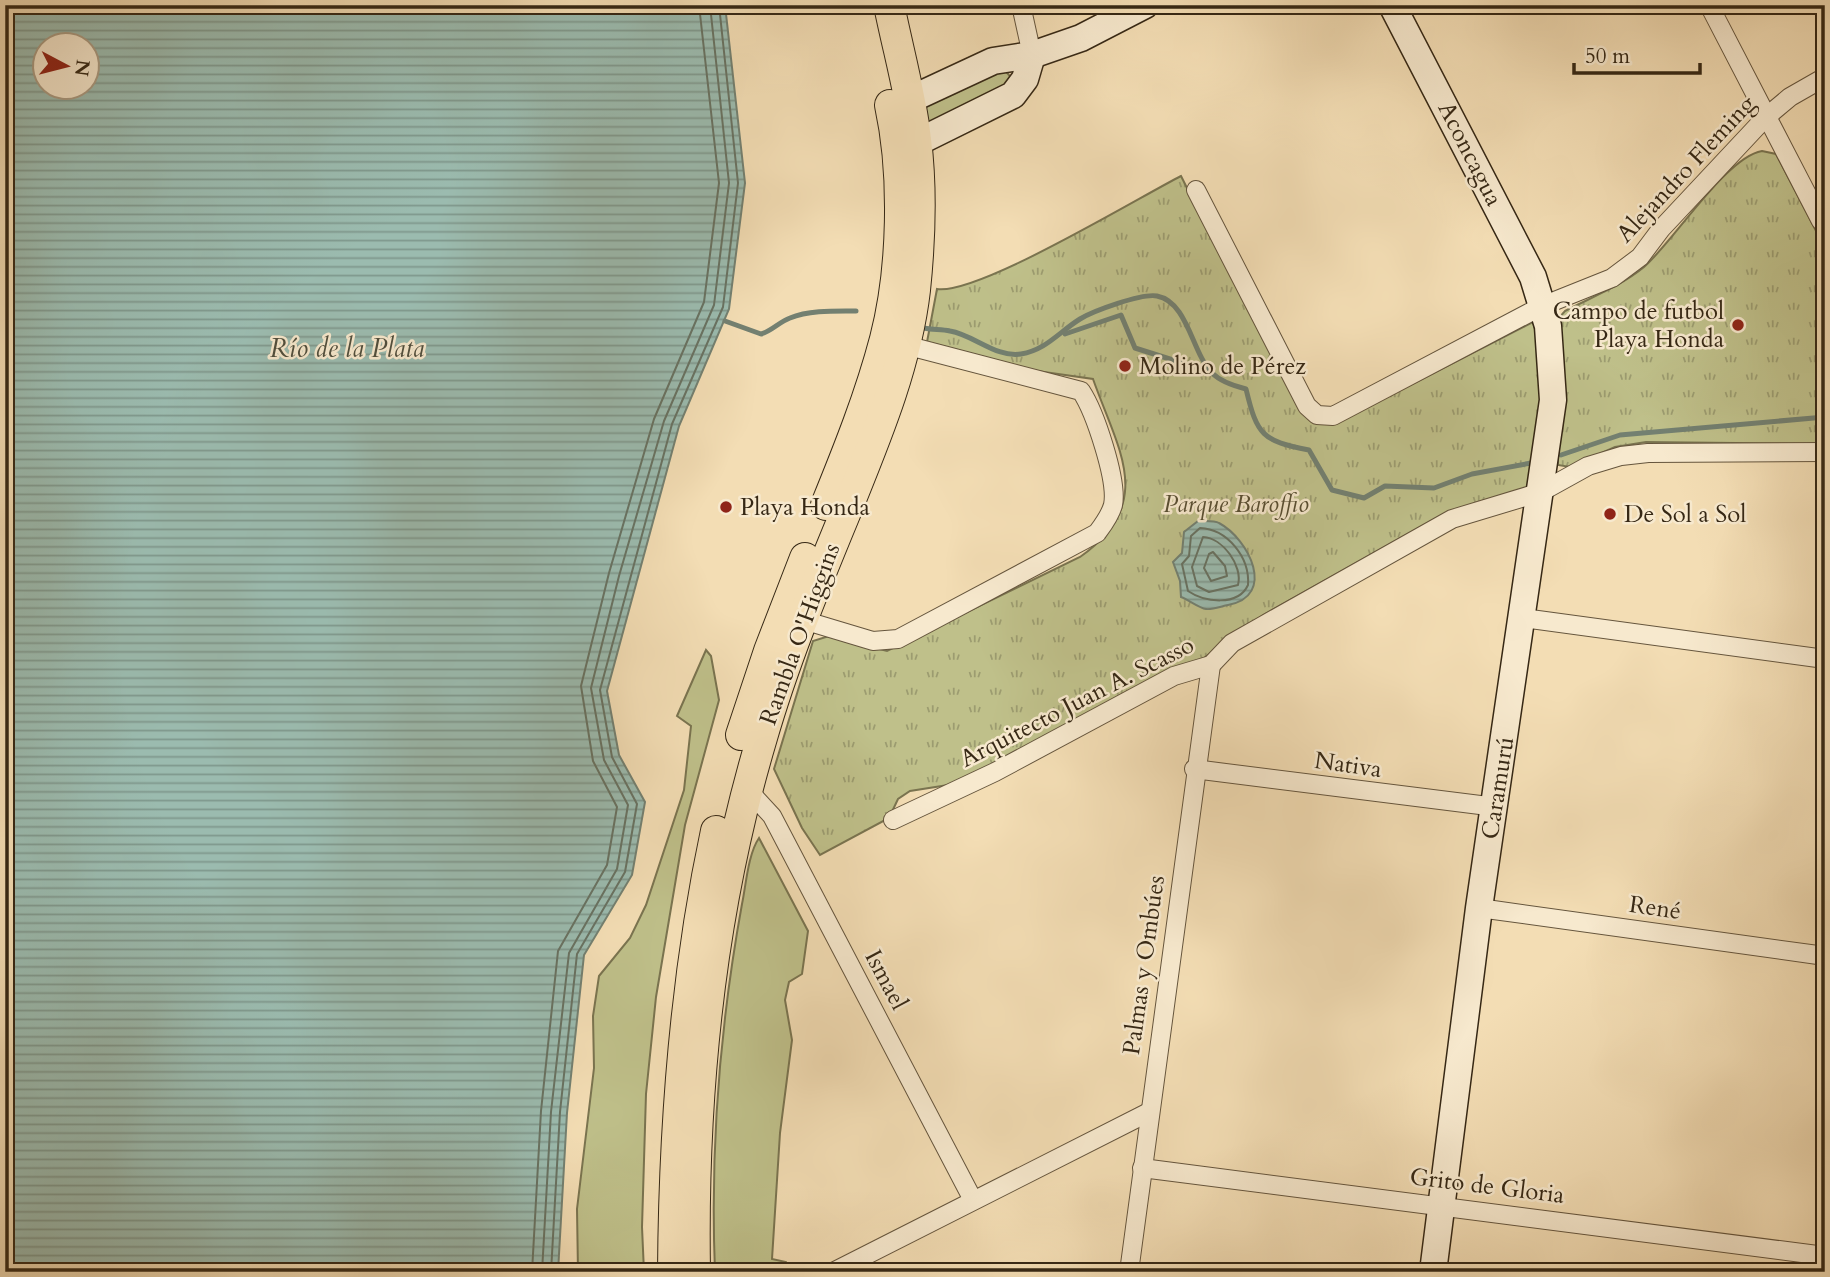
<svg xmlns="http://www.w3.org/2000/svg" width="1830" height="1277" viewBox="0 0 1830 1277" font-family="Cardo,serif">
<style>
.grass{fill:#bfc08a;stroke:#7a7450;stroke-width:2}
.park{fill:url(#park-tufts);stroke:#7a7450;stroke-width:2}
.water{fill:url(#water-rules);stroke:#738071;stroke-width:2;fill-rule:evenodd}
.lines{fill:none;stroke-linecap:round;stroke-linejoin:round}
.shore{stroke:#687262;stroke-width:2}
.stream{stroke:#738071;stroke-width:5}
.minor-casing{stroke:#65553d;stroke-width:20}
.secondary-casing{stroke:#362815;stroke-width:29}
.primary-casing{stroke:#362815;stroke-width:32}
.minor{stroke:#f7e9ce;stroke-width:18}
.secondary{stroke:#f7e9ce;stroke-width:26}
.primary{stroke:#f3ddb4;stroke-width:30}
.poi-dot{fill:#8f2418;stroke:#f7e9ce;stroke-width:2.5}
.labels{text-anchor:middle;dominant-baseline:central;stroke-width:5;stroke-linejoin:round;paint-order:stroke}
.street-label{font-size:24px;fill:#362815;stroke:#f7e9ce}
.poi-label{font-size:24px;fill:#362815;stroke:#f7e9ce;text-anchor:start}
.park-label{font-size:24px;font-style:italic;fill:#584e32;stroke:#f7e9ce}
.water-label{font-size:26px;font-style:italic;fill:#4f4d3c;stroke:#f7e9ce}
</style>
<defs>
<pattern id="park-tufts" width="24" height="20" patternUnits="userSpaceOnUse" patternTransform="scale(1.75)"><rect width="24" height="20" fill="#bfc08a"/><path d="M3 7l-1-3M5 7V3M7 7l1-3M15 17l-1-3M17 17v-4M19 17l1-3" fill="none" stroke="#9c9c70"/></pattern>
<pattern id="water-rules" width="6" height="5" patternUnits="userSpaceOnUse" patternTransform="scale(1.75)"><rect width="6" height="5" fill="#9bbbaf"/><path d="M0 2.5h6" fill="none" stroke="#7f988d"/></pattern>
</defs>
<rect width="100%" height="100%" fill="#f3ddb4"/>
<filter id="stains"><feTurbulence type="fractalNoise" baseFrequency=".00286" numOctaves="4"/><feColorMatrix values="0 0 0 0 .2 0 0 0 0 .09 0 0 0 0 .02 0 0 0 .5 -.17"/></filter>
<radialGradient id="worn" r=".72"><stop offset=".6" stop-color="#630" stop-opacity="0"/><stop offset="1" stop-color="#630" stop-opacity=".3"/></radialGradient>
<g class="grass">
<path d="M1004,69L1013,80L939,124L926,122L923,107Z"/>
<path d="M706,650L711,656L719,700L685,825L656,997L646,1094L642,1227L644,1272H578L577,1209L594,1068L593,1016L599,976L630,938L646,905L684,790L691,726L677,716Z"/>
<path d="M759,838L808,931L802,974L789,982L785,1000L792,1040L780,1133L772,1259L786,1262L789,1271L715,1272C710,1149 720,1025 742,904C746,885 748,854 759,838Z"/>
</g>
<g class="park">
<path d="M1762,151L1776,154L1816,231L1825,230V444L1646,442L1615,447L1570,467L1558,465V319L1565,311C1592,297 1621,286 1644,267C1674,241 1726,157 1762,151Z"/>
<path d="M1181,176L1204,222L1314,422L1336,423L1533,322C1550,376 1537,433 1531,488L1442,515L1263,615L1190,668L1038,744L948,785L910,791L898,799L889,818L820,855L802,828L774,769L813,641L829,636L887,651L1080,557C1157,503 1118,450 1093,379L1037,371L927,342L937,289C978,295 1136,199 1181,176Z"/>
</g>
<g class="water">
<path d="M5,5H725L745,183L729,309L679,426L607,691L619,755L645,802L632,875L584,955L567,1113L558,1272H5ZM46,46H88V88H46Z"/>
<path d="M1198,521C1204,521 1214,520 1219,523C1249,539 1277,596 1228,605C1222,606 1212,610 1206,609C1199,608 1189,600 1181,597L1180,581L1173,562L1182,553L1184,532Z"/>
</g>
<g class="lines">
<g class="shore">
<path d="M1200,528C1227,529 1250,557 1248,585C1238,607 1204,602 1188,591L1182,564L1189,556L1191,536Z"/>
<path d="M1203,537C1223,538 1243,566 1238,585L1209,592L1197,586L1192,567Z"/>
<path d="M1213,552L1225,566L1227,576L1211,581L1204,568L1209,554Z"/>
<path d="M532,1272L541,1111L558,951L607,865L617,807L593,761L581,686L609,573L654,419L704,302L719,183L699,5"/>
<path d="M542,1272L551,1112L569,953L617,869L628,805L604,760L591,688L619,576L664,421L714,305L729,183L710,5"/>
<path d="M551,1272L560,1112L577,954L625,872L637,804L612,757L600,690L672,424L723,307L738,183L719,5"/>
</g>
<g class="stream">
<path d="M725,321L761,334C772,331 779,322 790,318C809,310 835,311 856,311"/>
<path d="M924,328C933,330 941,329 950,331C974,335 996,358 1021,354C1046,350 1059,332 1080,319C1093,311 1142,293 1157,296C1188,302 1192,353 1212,373C1220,381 1234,386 1246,389C1257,435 1262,441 1309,450L1332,490L1364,498L1385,486L1434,488L1472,474L1531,463"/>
<path d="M1065,334L1121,315L1135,348L1211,372"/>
<path d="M1561,455L1620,435L1825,417"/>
</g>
<defs>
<g id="minor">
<path d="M1021,5L1032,55"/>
<path d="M1709,5L1821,221"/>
<path d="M1196,190L1307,406L1317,415L1333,416L1542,306L1612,278L1640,257L1661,229L1765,118L1790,97L1825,77"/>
<path d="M1523,618L1825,659"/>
<path d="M803,620L873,641L898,639L1097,533C1103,525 1110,516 1113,505C1118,481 1095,412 1081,391L905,345"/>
<path d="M1194,769L1496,807"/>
<path d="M747,789L772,816L973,1200"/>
<path d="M893,820L995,772L1174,676L1211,665L1232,643L1452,519L1541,492L1588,466L1621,456L1648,453L1825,452"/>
<path d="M1479,908L1825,956"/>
<path d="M1142,1168L1825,1256"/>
<path d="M833,1272L1149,1112"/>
<path d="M1129,1272L1211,665"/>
</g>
<g id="secondary">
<path d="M1392,5L1533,277L1548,326L1553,400L1479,908L1433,1272"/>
<path d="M892,108L993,61L1032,55L1081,38L1145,5"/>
<path d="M916,143L1013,95L1025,79L1032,55"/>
</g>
<g id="primary">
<path d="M826,505C848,451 870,396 885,339C903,270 905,174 890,105"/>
<path d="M741,735L769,651L805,558"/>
<path d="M673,1272C674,1123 685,976 716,831"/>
<path d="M695,1272C692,1093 710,913 761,741C783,664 814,589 845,514C874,442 906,368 915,290C920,242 922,189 916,140C911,95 898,50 889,5"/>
</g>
</defs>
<use href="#minor" class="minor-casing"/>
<use href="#secondary" class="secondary-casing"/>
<use href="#primary" class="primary-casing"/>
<use href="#minor" class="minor"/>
<use href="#secondary" class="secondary"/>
<use href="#primary" class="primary"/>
</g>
<g class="poi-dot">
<circle cx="1738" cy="325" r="7"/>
<circle cx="1125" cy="366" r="7"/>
<circle cx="726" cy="507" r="7"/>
<circle cx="1610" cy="514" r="7"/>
</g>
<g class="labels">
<g class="street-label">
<text transform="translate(1470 154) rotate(63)">Aconcagua</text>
<text transform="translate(1686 169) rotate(-47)">Alejandro Fleming</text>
<text transform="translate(800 634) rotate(-70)">Rambla O'Higgins</text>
<text transform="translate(1077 702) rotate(-27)">Arquitecto Juan A. Scasso</text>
<text transform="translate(1348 765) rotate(8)">Nativa</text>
<text transform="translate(1498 788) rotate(-81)">Caramurú</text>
<text transform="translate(1655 908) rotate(8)">René</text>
<text transform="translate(1144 965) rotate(-82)">Palmas y Ombúes</text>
<text transform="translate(886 980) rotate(62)">Ismael</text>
<text transform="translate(1487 1186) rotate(7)">Grito de Gloria</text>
</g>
<g class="poi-label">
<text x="1724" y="311" text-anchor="end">Campo de futbol<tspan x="1724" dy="28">Playa Honda</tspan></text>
<text x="1139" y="366">Molino de Pérez</text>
<text x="740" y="507">Playa Honda</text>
<text x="1624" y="514">De Sol a Sol</text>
</g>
<g class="park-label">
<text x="1236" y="504">Parque Baroffio</text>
</g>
<g class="water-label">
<text x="347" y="348">Río de la Plata</text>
</g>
</g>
<rect width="1830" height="1277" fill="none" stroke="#f3ddb4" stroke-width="28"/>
<rect x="7" y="7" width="1816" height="1263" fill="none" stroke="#362815" stroke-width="3.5"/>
<rect x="14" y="14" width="1802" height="1249" fill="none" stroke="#362815" stroke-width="2"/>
<g transform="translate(66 66) rotate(97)"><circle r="33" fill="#f7e9ce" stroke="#aa9c84" stroke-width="2"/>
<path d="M0-5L12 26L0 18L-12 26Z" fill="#8f2418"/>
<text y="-10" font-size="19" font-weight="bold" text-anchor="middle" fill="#362815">N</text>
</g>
<path d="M1574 63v10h126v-10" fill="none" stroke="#362815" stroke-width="3.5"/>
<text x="1585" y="63" font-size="21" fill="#362815" stroke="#f7e9ce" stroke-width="5" paint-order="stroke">50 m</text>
<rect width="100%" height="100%" filter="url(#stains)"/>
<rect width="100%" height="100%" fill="url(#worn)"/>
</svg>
